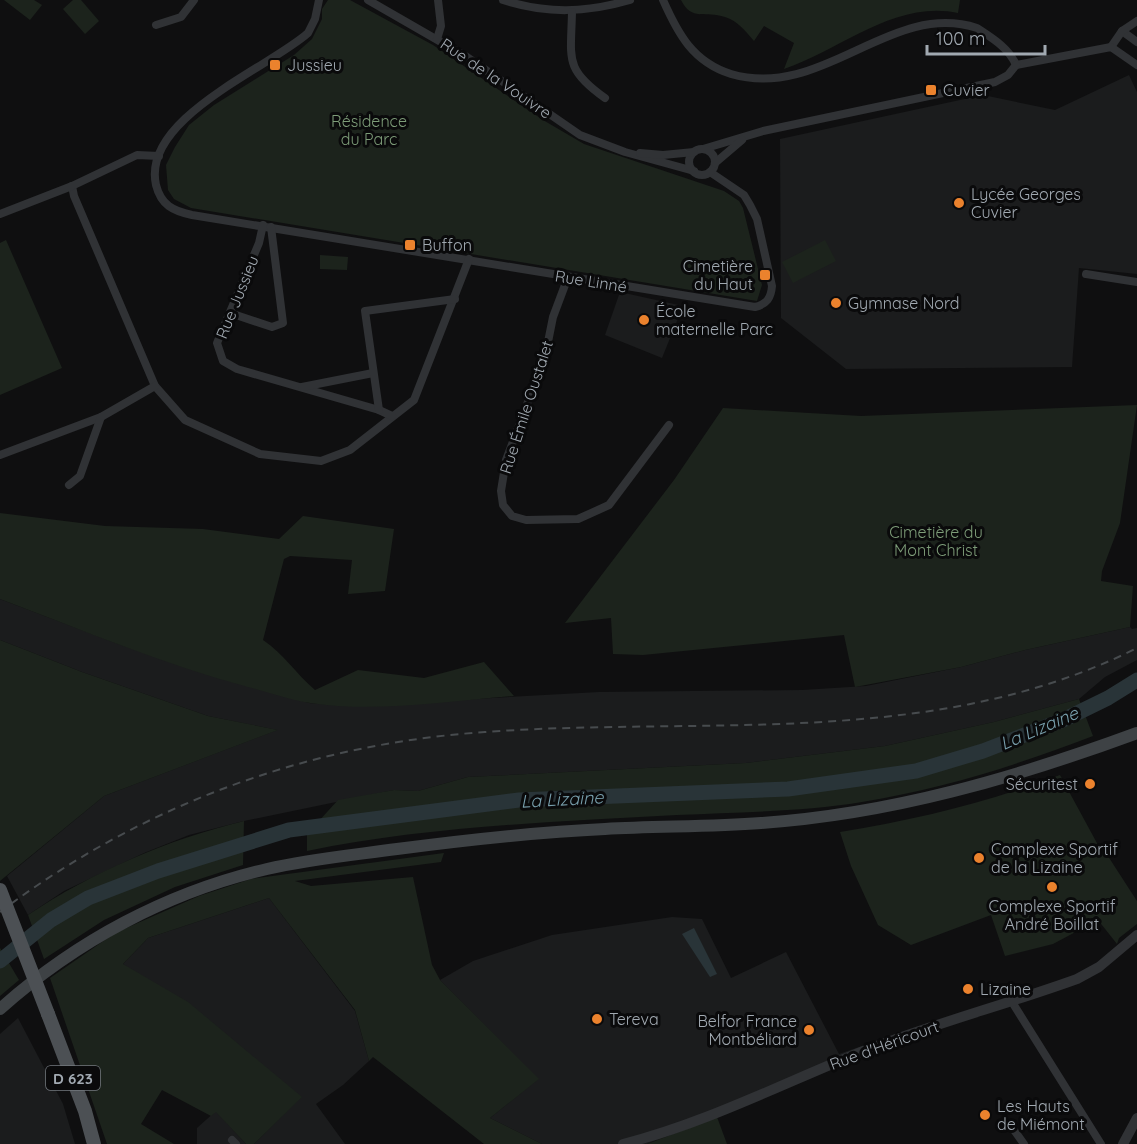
<svg xmlns="http://www.w3.org/2000/svg" width="1137" height="1144" viewBox="0 0 1137 1144" font-family="Quicksand,sans-serif">
<style>
.built{fill:#1b1c1d}
.green{fill:#1c231c}
.water{fill:#293438}
.lines{fill:none;stroke-linecap:round;stroke-linejoin:round}
.river{stroke:#293438;stroke-width:15}
.minor{stroke:#303235;stroke-width:8}
.tertiary{stroke:#303235;stroke-width:10}
.secondary{stroke:#3e4245;stroke-width:12}
.primary{stroke:#4c5054;stroke-width:14}
.rail{stroke:#474b4e;stroke-width:2;stroke-dasharray:8 6;stroke-linecap:butt}
.primary-bridge{stroke:#4c5054;stroke-width:14}
.poi-dot{fill:#eb822d;stroke:#0a0a0b;stroke-width:2}
.labels{text-anchor:middle;dominant-baseline:central;stroke-width:6;stroke-linejoin:round;paint-order:stroke}
.shield{fill:#0a0a0b;stroke:#74797f;stroke-width:1.5}
.shield-label{font-size:15px;font-weight:bold;fill:#a1a9b1}
.poi-label{font-size:16px;fill:#a1a9b1;stroke:#0a0a0b;text-anchor:start}
.street-label{font-size:16px;fill:#a1a9b1;stroke:#0a0a0b}
.park-label{font-size:16px;fill:#7d9c78;stroke:#0a0a0b}
.water-label{font-size:18px;font-style:italic;fill:#789fac;stroke:#0a0a0b}
</style>
<rect width="100%" height="100%" fill="#0f0f10"/>
<g class="built">
<path d="M1129,75L1137,92V274L1079,268L1072,367L846,369L781,318L780,139L983,95L1055,110Z"/>
<path d="M620,292L683,306L662,358L605,335Z"/>
<path d="M0,599L124,646L309,703L350,706L599,692L802,690L866,686L961,667L1025,650L1130,627L1132,629L1137,628V660L1105,677L1079,699L994,722L885,746L746,763L468,777L418,791L394,790L244,821L189,835L144,853L64,891L28,915L7,876L104,796L277,730L208,716L82,672L0,640Z"/>
<path d="M269,898L355,1011L369,1061L343,1085L316,1104L345,1144H254L301,1097L123,964L148,938Z"/>
<path d="M672,917L702,919L731,978L786,952L839,1054L876,1041L717,1117L647,1144H542L490,1118L538,1079L440,980L473,961L552,935Z"/>
<path d="M18,1018L63,1104L75,1144H0V1034Z"/>
<path d="M216,1111L246,1144H197V1128Z"/>
</g>
<g class="green">
<path d="M4,0H34L42,5L30,20Z"/>
<path d="M73,0H81L99,21L85,34L63,9Z"/>
<path d="M328,0H350L433,45L543,120L584,144L724,191L739,201L743,208L762,285L757,301L191,208L174,199L168,190L166,165L175,147L189,125L214,105L294,55L312,39L322,19V9Z"/>
<path d="M681,0H960L958,13C894,0 841,50 784,69L794,43L764,26L754,41C745,31 738,21 725,17C705,10 692,22 681,0Z"/>
<path d="M6,240L62,368L0,395V243Z"/>
<path d="M825,240L836,261L793,283L782,262Z"/>
<path d="M320,255L348,257L347,270L320,269Z"/>
<path d="M1137,405L1120,523L1102,571L1101,581L1133,586L1130,627L1025,650L961,667L855,687L844,635L643,655L613,654L611,618L565,623L674,480L723,408L861,416Z"/>
<path d="M0,513L105,526L203,529L279,539L303,516L394,529L385,591L348,594L352,560L290,556L284,559L263,640C284,654 296,674 315,690L358,670L424,678L484,662L514,696C447,701 376,713 310,703C289,700 268,692 248,687C163,664 82,630 0,599Z"/>
<path d="M0,640L82,672L208,716L278,730L104,796L0,881Z"/>
<path d="M1079,699L1093,736C1018,765 942,789 862,802C802,812 738,812 677,815C554,822 428,826 307,851V834L338,800L394,790L418,791L468,777L746,763L885,746L994,722Z"/>
<path d="M1060,775L1098,845L1108,842L1110,846L1104,850L1137,901V924L1119,938L1117,944L1098,920L1053,944L1005,956L991,915L911,945L878,925L851,866L840,832C919,819 985,803 1060,775Z"/>
<path d="M244,821L243,865L175,887L104,920L44,959L28,915C94,871 167,840 244,821Z"/>
<path d="M444,853L441,862L295,881L311,886L413,877L432,965L440,980L539,1079L490,1118L542,1144H484L373,1057L369,1061L355,1010L269,898L148,938L123,964L188,1002L302,1097L254,1144H246L216,1112L211,1116L162,1090L141,1124L174,1144H107L50,978L115,933L199,896L251,879Z"/>
<path d="M0,948L19,980L0,996Z"/>
<path d="M717,1117L727,1144H647L650,1143Z"/>
</g>
<path class="water" d="M694,928L717,974L710,977L682,934Z"/>
<g class="lines">
<path class="river" d="M0,961L51,920L88,898L158,871L289,830L519,800L788,789L916,771L983,751L1063,720L1108,698L1137,680"/>
<g class="minor">
<path d="M319,0L315,19L308,33C269,68 141,118 156,185C161,205 173,211 192,215L755,307C767,304 771,298 772,286L757,219L750,205L744,195L710,172"/>
<path d="M368,0L467,57L580,135L625,152L694,171"/>
<path d="M503,0C546,14 586,13 630,0"/>
<path d="M663,0C678,34 693,62 731,74C823,101 890,0 977,28C992,38 1009,48 1016,65"/>
<path d="M572,12C571,59 564,69 605,98"/>
<path d="M156,25L181,17L194,0"/>
<path d="M1122,31L1137,42"/>
<path d="M437,39L441,26L438,0"/>
<path d="M1111,47L1122,31L1137,21"/>
<path d="M1016,65L1111,47L1137,65"/>
<path d="M703,149L763,131L995,82L1008,75L1016,65"/>
<circle cx="702" cy="162" r="13"/>
<path d="M640,153L663,155L694,152"/>
<path d="M715,163L742,140"/>
<path d="M72,186L74,196L155,386L185,420L260,454L321,461L350,450L414,400L469,259"/>
<path d="M0,214L72,186L137,155L159,156"/>
<path d="M263,225L259,243L217,343L223,361L237,369L379,410L392,416"/>
<path d="M1086,274L1137,282"/>
<path d="M568,277L553,317L545,357L506,460L501,491L503,505L512,516L526,520L578,519L609,505L669,425"/>
<path d="M230,313L272,327L283,323L271,227"/>
<path d="M302,387L373,373"/>
<path d="M379,410L365,311L455,299"/>
<path d="M0,455L101,417"/>
<path d="M69,485L80,476L101,417L155,386"/>
<path d="M1012,1002L1101,1144"/>
<path d="M1009,1123L1024,1144"/>
<path d="M232,1140L236,1144"/>
</g>
<g class="tertiary">
<path d="M623,1144C703,1124 784,1083 861,1052C932,1024 1005,1005 1077,979L1099,967L1137,935"/>
<path d="M1123,1144L1137,1118"/>
</g>
<path class="secondary" d="M0,1009C76,941 168,892 267,869C310,859 354,855 397,849C466,840 535,832 605,829C657,826 709,827 761,823C891,814 1015,778 1137,733"/>
<path class="primary" d="M48,1014L85,1111L94,1144"/>
<path class="rail" d="M0,912C142,805 308,744 485,732C704,716 934,750 1137,648"/>
<path class="primary-bridge" d="M0,890L48,1014"/>
</g>
<g class="poi-dot">
<rect x="269" y="59" width="12" height="12" rx="3"/>
<rect x="925" y="84" width="12" height="12" rx="3"/>
<circle cx="959" cy="203" r="6"/>
<rect x="404" y="239" width="12" height="12" rx="3"/>
<rect x="759" y="269" width="12" height="12" rx="3"/>
<circle cx="836" cy="303" r="6"/>
<circle cx="644" cy="320" r="6"/>
<circle cx="1090" cy="784" r="6"/>
<circle cx="979" cy="858" r="6"/>
<circle cx="1052" cy="887" r="6"/>
<circle cx="968" cy="989" r="6"/>
<circle cx="597" cy="1019" r="6"/>
<circle cx="809" cy="1030" r="6"/>
<circle cx="985" cy="1115" r="6"/>
</g>
<g class="labels">
<rect class="shield" x="46" y="1066" width="54" height="24" rx="4.5"/>
<g class="shield-label">
<text x="73" y="1078">D 623</text>
</g>
<g class="poi-label">
<text x="287" y="65">Jussieu</text>
<text x="943" y="90">Cuvier</text>
<text x="971" y="194">Lycée Georges<tspan x="971" dy="18">Cuvier</tspan></text>
<text x="422" y="245">Buffon</text>
<text x="753" y="266" text-anchor="end">Cimetière<tspan x="753" dy="18">du Haut</tspan></text>
<text x="848" y="303">Gymnase Nord</text>
<text x="656" y="311">École<tspan x="656" dy="18">maternelle Parc</tspan></text>
<text x="1078" y="784" text-anchor="end">Sécuritest</text>
<text x="991" y="849">Complexe Sportif<tspan x="991" dy="18">de la Lizaine</tspan></text>
<text x="1052" y="906" text-anchor="middle">Complexe Sportif<tspan x="1052" dy="18">André Boillat</tspan></text>
<text x="980" y="989">Lizaine</text>
<text x="609" y="1019">Tereva</text>
<text x="797" y="1021" text-anchor="end">Belfor France<tspan x="797" dy="18">Montbéliard</tspan></text>
<text x="997" y="1106">Les Hauts<tspan x="997" dy="18">de Miémont</tspan></text>
</g>
<g class="street-label">
<text transform="translate(496 78) rotate(34)">Rue de la Vouivre</text>
<text transform="translate(591 281) rotate(9)">Rue Linné</text>
<text transform="translate(237 297) rotate(-68)">Rue Jussieu</text>
<text transform="translate(526 407) rotate(-72)">Rue Émile Oustalet</text>
<text transform="translate(884 1045) rotate(-20)">Rue d'Héricourt</text>
</g>
<g class="park-label">
<text x="369" y="121">Résidence<tspan x="369" dy="18">du Parc</tspan></text>
<text x="936" y="532">Cimetière du<tspan x="936" dy="18">Mont Christ</tspan></text>
</g>
<g class="water-label">
<text transform="translate(1039 728) rotate(-23)">La Lizaine</text>
<text transform="translate(562 799) rotate(-3)">La Lizaine</text>
</g>
</g>
<path d="M927 45v9h118v-9" fill="none" stroke="#a1a9b1" stroke-width="3"/>
<text x="936" y="45" font-size="18" fill="#a1a9b1" stroke="#0a0a0b" stroke-width="4.5" paint-order="stroke">100 m</text>
</svg>
